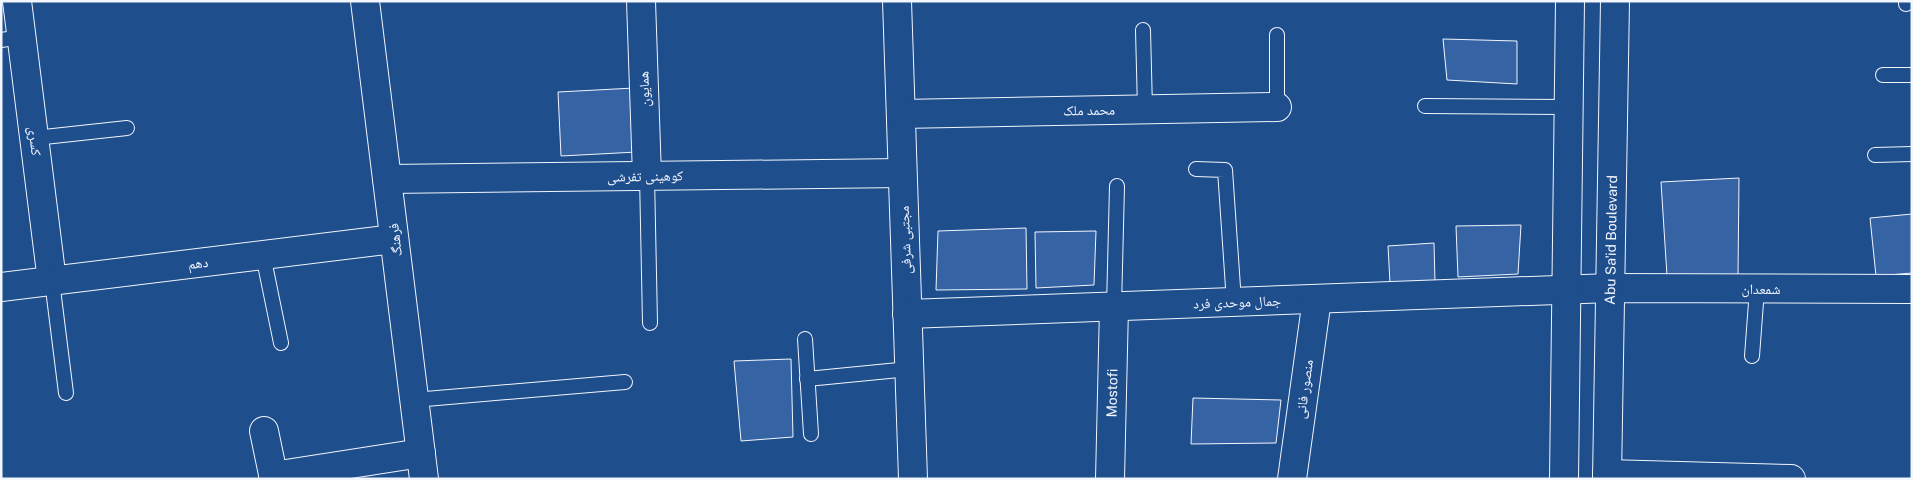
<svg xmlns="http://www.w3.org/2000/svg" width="1913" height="480" viewBox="0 0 1913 480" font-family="'Public Sans','Noto Naskh Arabic',sans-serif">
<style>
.building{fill:#3563a3;stroke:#f2f6ff}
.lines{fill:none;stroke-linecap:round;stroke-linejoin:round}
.service-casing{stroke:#f2f6ff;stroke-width:16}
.minor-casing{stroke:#f2f6ff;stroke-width:30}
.tertiary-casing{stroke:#f2f6ff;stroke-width:30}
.secondary-casing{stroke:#f2f6ff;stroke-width:30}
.service{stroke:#1f4e8c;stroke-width:14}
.minor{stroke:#1f4e8c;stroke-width:28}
.tertiary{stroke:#1f4e8c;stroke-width:28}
.secondary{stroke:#1f4e8c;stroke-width:28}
.labels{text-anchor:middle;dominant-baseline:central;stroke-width:4;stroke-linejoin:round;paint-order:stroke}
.street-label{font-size:14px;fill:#f2f6ff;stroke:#1f4e8c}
</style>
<rect width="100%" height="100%" fill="#1f4e8c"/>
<g class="building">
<path d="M1443,39L1517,41V84L1447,80Z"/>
<path d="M634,88L637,152L561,156L558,92Z"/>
<path d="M1739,178L1738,277L1667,276L1661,182Z"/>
<path d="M1912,214V273L1876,276L1870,218Z"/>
<path d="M1521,225L1518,274L1458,277L1456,226Z"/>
<path d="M1026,228L1027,289L936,290L938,231Z"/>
<path d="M1096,231L1094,285L1036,288L1035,232Z"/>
<path d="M1434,243L1435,282L1390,283L1388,246Z"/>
<path d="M791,359L793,437L741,441L734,361Z"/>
<path d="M1193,398L1281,400L1276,443L1191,444Z"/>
</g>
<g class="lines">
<defs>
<g id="service">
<path d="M1906,4V1"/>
<path d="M1143,30L1145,109"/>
<path d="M1,40L22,37"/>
<path d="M1883,75H1912"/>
<path d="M1425,106L1568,107"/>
<path d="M1277,107V35"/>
<path d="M35,138L127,128"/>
<path d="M1875,155L1912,154"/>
<path d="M1196,169L1225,170L1234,302"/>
<path d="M647,176L650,323"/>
<path d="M263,255L281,343"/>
<path d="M52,281L66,393"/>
<path d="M1114,307L1117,186"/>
<path d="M805,339L811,434"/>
<path d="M1752,356L1757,289"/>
<path d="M807,379L909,369"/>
<path d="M414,400L625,382"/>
</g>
<g id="minor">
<path d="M17,1L52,281"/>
<path d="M641,1L647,176"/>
<path d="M897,1L913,479"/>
<path d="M901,114L1277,107"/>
<path d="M387,179L902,173"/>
<path d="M1,287L394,239"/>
<path d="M907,314L1610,288L1912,289"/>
<path d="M264,431L274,479"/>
<path d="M1607,474L1791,479"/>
<path d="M273,476L421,453"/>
<path d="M1110,479L1114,307"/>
<path d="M1292,479L1317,299"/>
</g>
<path id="tertiary" d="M365,1L424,479"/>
<g id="secondary">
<path d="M1564,479L1570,1"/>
<path d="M1607,479L1615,1"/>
</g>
</defs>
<use href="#service" class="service-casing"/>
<use href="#minor" class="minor-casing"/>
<use href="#tertiary" class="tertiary-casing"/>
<use href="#secondary" class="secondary-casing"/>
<use href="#service" class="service"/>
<use href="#minor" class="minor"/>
<use href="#tertiary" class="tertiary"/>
<use href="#secondary" class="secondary"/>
</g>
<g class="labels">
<g class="street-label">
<text transform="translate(644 89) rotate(-92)">همایون</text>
<text transform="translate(1089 110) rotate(-1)">محمد ملک</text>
<text transform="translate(35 141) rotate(83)">کسری</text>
<text transform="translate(645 176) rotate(-1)">کوهینی تفرشی</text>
<text transform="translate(395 240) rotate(-97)">فرهنگ</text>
<text transform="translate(905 240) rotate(-92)">مجتبی شرفی</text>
<text transform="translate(1611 240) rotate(-89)">Abu Sa'id Boulevard</text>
<text transform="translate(198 263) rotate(-7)">دهم</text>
<text x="1761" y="289">شمعدان</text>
<text transform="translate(1237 302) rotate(-2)">جمال موحدی فرد</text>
<text transform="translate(1304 389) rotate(-82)">منصور فانی</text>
<text transform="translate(1112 393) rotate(-89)">Mostofi</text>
</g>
</g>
<rect width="1913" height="480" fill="none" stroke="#f2f6ff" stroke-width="5"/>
</svg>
